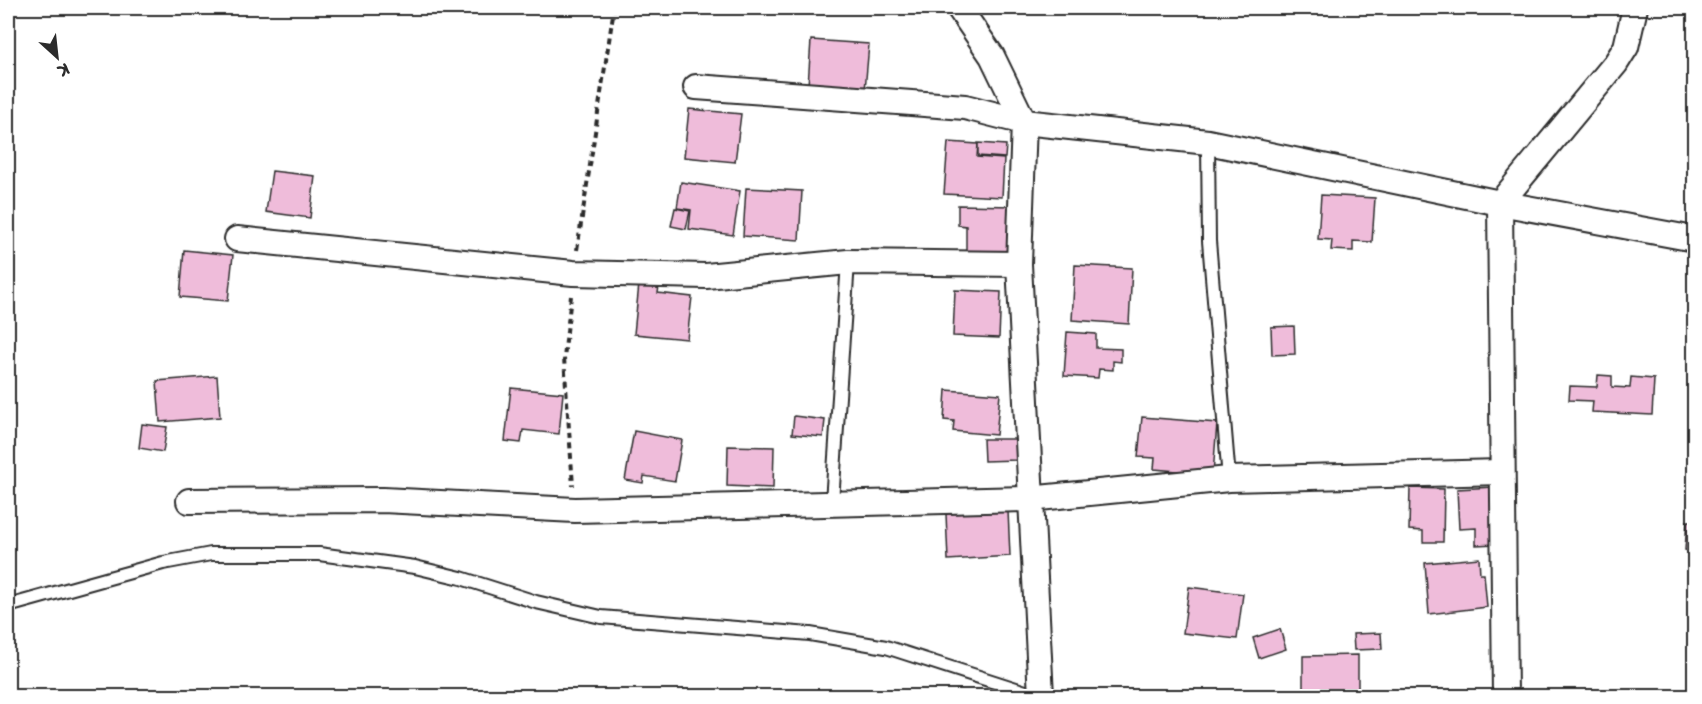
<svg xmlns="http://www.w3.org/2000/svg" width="1702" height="704" viewBox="0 0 1702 704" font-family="'Shantell Sans',sans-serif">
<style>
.building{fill:#efbcda;stroke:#2b2b2b;stroke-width:1.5}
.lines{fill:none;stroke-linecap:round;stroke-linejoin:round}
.lane-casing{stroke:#2b2b2b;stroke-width:16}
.street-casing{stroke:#2b2b2b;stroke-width:28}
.path{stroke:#2b2b2b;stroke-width:4;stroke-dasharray:6 4.5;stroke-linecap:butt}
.lane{stroke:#fff;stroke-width:12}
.street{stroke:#fff;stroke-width:24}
</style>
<rect width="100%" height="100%" fill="#fff"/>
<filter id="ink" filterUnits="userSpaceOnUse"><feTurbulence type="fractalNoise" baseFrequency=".0167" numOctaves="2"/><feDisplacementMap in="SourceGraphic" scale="12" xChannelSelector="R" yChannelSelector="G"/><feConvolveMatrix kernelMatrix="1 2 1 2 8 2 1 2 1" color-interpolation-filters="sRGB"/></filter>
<g filter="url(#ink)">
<g class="building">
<path d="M811,40L869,44L865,90L808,86Z"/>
<path d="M689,109L741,114L735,162L684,157Z"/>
<path d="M948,142L978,144L977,157L1004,159L1002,197L944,194Z"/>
<path d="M978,143L1006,145L1005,158L978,156Z"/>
<path d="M272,171L315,176L310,218L266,212Z"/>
<path d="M681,182L740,191L733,235L689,229L691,210L677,208Z"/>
<path d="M746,188L802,191L799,240L743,236Z"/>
<path d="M1321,195L1375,198L1372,242L1353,241V251L1331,250L1332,240L1318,239Z"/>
<path d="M958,205L1013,206V256H966V226L958,225Z"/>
<path d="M675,208L690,211L686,229L671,226Z"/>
<path d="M184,250L233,255L228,301L180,297Z"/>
<path d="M1075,265L1132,268L1129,324L1072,320Z"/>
<path d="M639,284L659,286L658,293L692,297L687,339L634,334Z"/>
<path d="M955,290L1001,292L999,338L953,336Z"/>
<path d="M1294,326L1295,354L1272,355L1271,327Z"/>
<path d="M1067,332L1096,334V348L1121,349V362L1113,361V370L1099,369L1098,378L1064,376Z"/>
<path d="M1598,375L1612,376V387L1630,388L1631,377L1654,379L1652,415L1592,412L1593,401L1569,400L1570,386L1597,387Z"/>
<path d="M217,376L220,417L160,422L157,381Z"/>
<path d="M511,388L563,393L559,434L523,430L521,443L505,441Z"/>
<path d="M946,390L1000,394L996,435L953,431L954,421L944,420Z"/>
<path d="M794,416L825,420L823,437L792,434Z"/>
<path d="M1142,417L1217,423L1213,474L1154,469L1155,458L1138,457Z"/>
<path d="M142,424L167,427L163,452L139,448Z"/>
<path d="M634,431L682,440L675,481L644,476L643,483L625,480Z"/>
<path d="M983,439H1017V460L984,461Z"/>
<path d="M728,446L774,447L773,488L727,486Z"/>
<path d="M1494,487L1496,544L1476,545V528L1459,529L1457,489Z"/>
<path d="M1410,488L1444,489L1443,542H1423V531L1409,530Z"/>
<path d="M1008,511L1010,556L948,560L946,514Z"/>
<path d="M1687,521H1694V551L1685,550Z"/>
<path d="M1479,558L1480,574H1484L1487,607L1429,614L1425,563Z"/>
<path d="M1189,587L1243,594L1237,639L1183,633Z"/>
<path d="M1280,629L1286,649L1259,658L1253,638Z"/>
<path d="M1381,633L1382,649L1354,650L1353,634Z"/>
<path d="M1358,655V696H1303V656Z"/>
</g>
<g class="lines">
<defs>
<g id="lane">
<path d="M1208,142L1209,241L1229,479"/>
<path d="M832,502L848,262"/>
<path d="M8,606L163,563L211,554H319L415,567L461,578L536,602L601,617L810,634L886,647L1038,696"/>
</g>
<g id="street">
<path d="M959,8L992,56L1024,122L1019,264L1041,696"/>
<path d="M696,87L965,107L1024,122L1208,142L1500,203L1694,239"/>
<path d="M237,239L573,273L706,276L848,262L1019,264"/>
<path d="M189,501L383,500L575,510L1029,499L1229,479L1501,472"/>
<path d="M1505,696L1500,203L1616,63L1626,47L1635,8"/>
</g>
</defs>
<use href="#lane" class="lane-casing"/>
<use href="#street" class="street-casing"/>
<g class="path">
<path d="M577,250L614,8"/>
<path d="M571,296L564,358L573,486"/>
</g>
<use href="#lane" class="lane"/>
<use href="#street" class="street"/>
</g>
</g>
<rect width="1702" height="704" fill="none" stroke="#fff" stroke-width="30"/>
<rect x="15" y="15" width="1672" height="674" fill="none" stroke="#2b2b2b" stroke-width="2" filter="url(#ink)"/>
<g transform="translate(57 57) rotate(153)" stroke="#ffffff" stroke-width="4.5" paint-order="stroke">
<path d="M0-4.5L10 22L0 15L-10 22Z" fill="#2b2b2b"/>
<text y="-9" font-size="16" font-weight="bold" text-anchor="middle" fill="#2b2b2b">K</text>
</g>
</svg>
